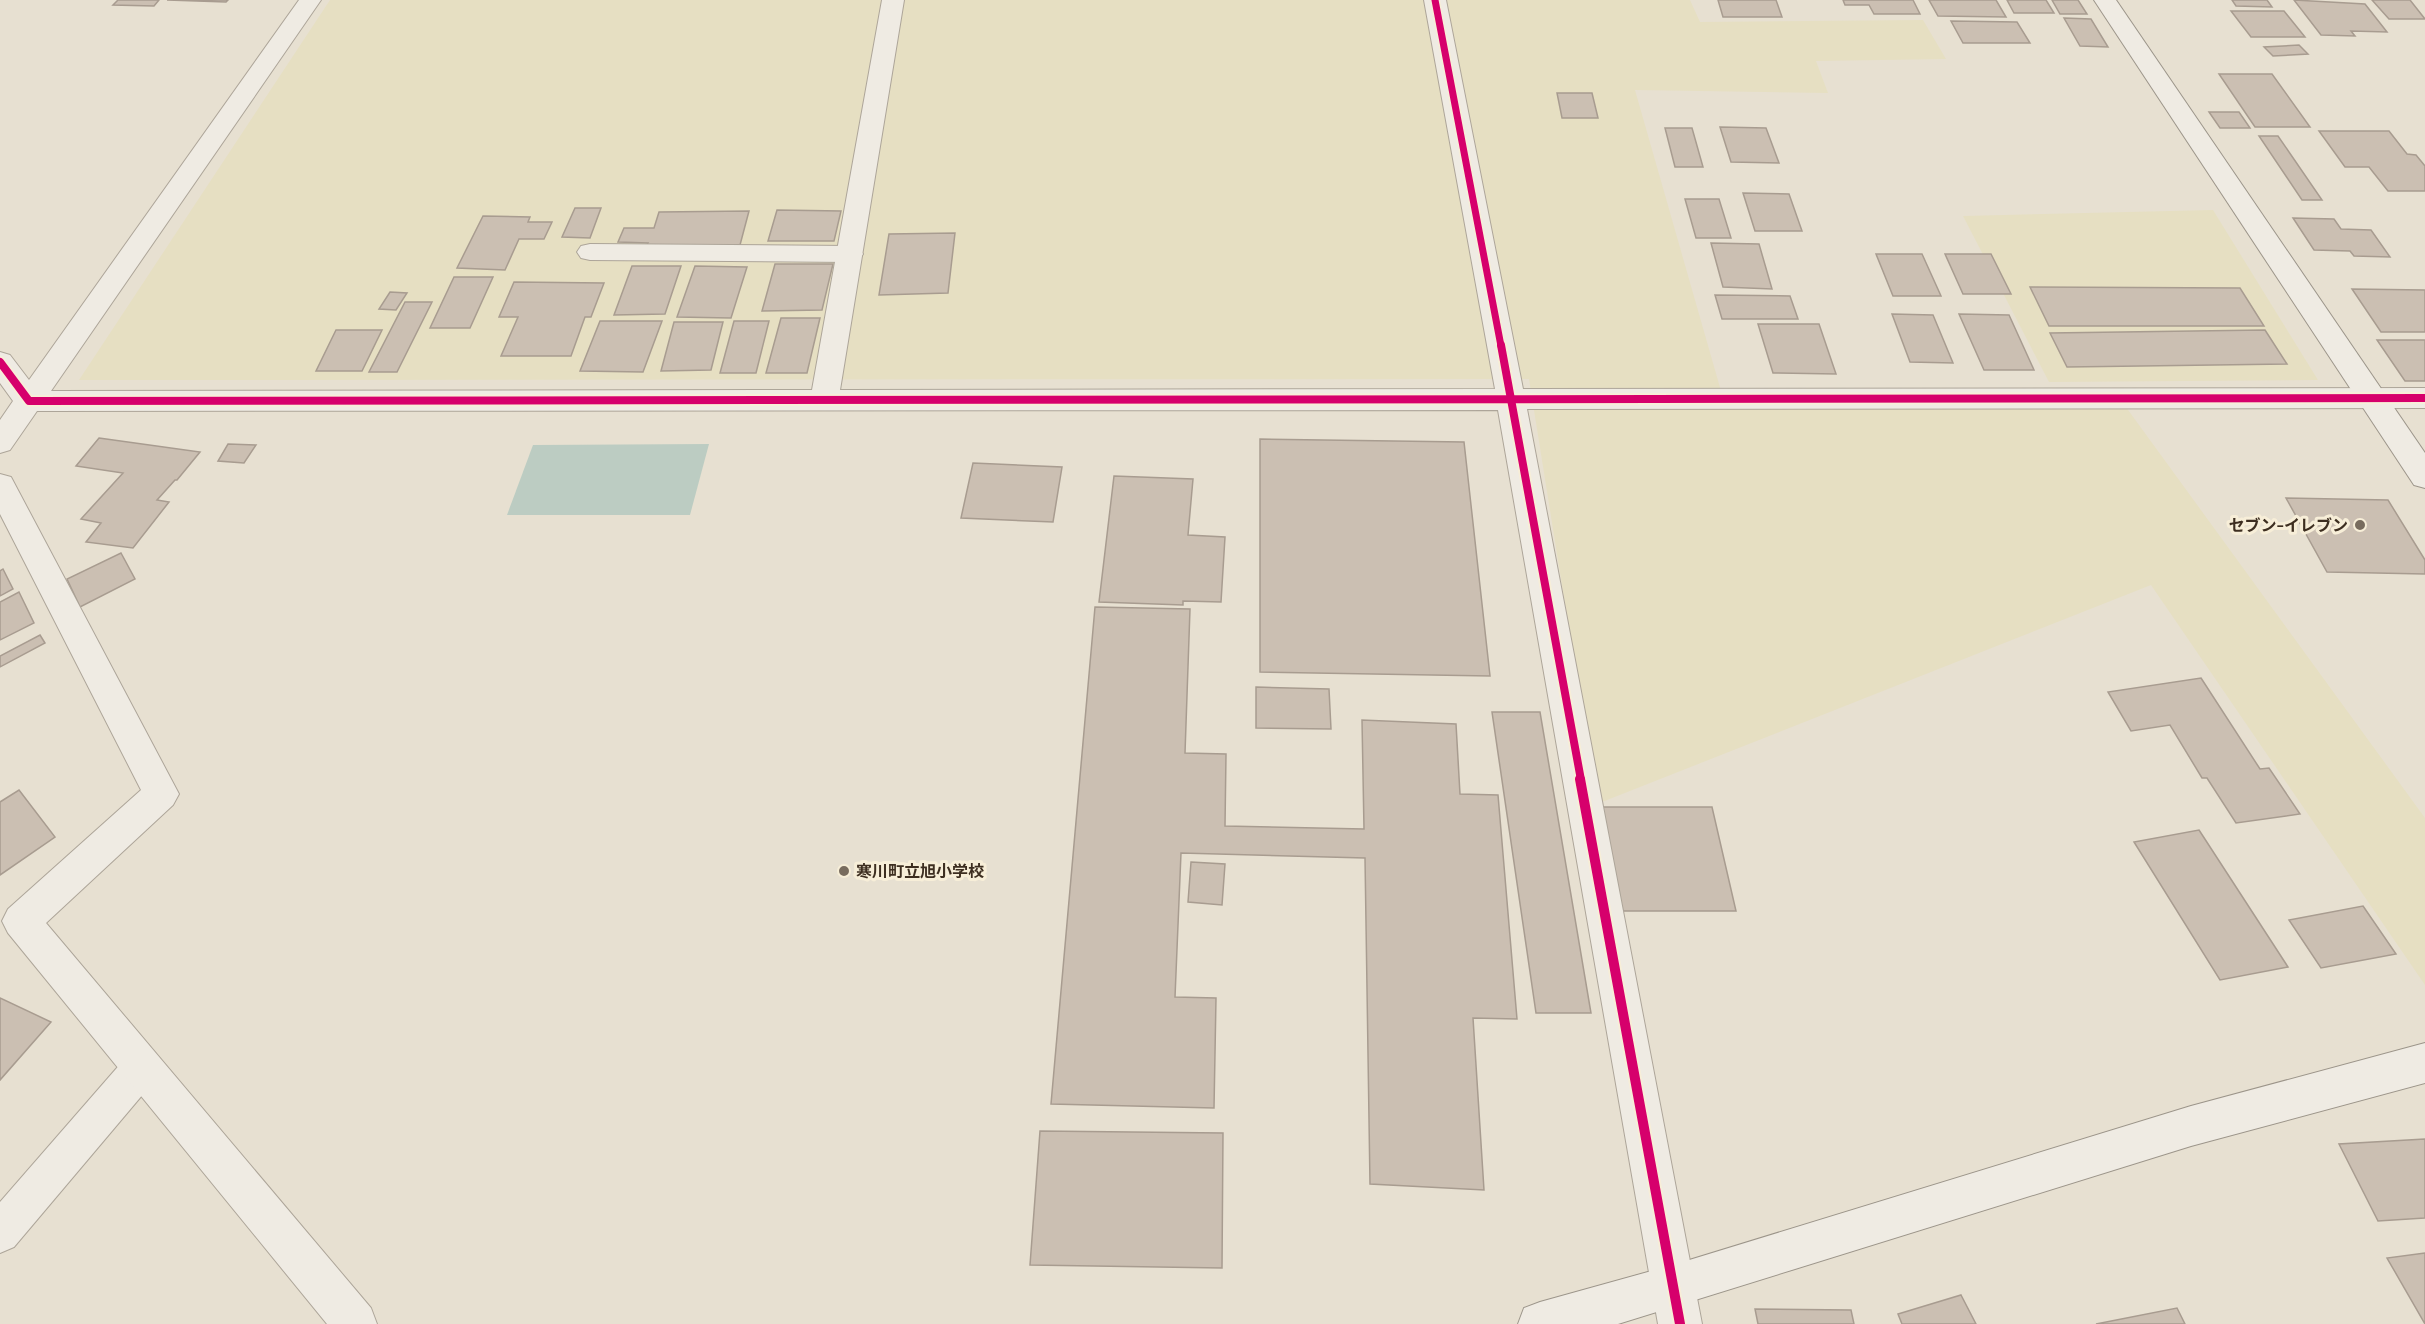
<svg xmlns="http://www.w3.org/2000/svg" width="2425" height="1324" viewBox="0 0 2425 1324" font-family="Lora,'Noto Sans JP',serif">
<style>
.farmland{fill:#e6dfc2}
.water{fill:#bcccc2}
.building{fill:#cbbfb2;stroke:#a89c90;stroke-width:1.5}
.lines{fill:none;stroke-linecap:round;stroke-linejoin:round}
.lane-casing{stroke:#ada599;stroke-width:2}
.street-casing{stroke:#ada599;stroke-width:2}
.secondary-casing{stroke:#9c958a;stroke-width:2}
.lane{fill:#efebe3;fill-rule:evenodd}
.street{fill:#efebe3;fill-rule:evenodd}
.secondary{fill:#efebe3;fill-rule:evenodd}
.cycleway-far2-casing{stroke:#f7eed8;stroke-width:10}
.cycleway-far1-casing{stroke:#f7eed8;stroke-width:12}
.cycleway-casing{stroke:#f7eed8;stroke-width:14}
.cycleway-far2{stroke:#d6006c;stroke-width:7}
.cycleway-far1{stroke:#d6006c;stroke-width:8}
.cycleway{stroke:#d6006c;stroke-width:10}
.poi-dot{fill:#786c5e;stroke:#f7eed8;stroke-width:2}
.labels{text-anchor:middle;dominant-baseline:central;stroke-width:6;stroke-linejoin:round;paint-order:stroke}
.poi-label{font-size:16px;font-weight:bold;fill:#3d2e20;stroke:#f7eed8;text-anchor:end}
</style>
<rect width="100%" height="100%" fill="#e7e0d1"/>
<g class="farmland">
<path d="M330,0H1690L1700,22L1923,20L1946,59L1816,61L1828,93L1635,90L1725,405L2123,403L2425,818V985L2151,585L1597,804L1529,379L79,380Z"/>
<path d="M2213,210L2318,380L2049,382L1963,216Z"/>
</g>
<path class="water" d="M709,444L690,515H507L533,445Z"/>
<g class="building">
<path d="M118,0H159L154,6L113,5Z"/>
<path d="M167,0H228L226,2Z"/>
<path d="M1718,0H1776L1782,17H1723Z"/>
<path d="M1843,0H1913L1920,14H1874L1869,5H1845Z"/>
<path d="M1929,0H1996L2006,17L1938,16Z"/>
<path d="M2007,0H2046L2054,13H2014Z"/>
<path d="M2052,0H2078L2087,14H2060Z"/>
<path d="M2232,0H2267L2272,7L2236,6Z"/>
<path d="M2294,0L2365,4L2387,32L2351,31L2355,36L2321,35Z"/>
<path d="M2372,0H2410L2425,19H2389Z"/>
<path d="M2231,11H2284L2305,37H2251Z"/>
<path d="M2064,18L2091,19L2108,47L2080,46Z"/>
<path d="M1951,21L2017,22L2030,43H1963Z"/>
<path d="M2299,45L2308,54L2273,56L2264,47Z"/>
<path d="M2219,74H2272L2310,127H2255Z"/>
<path d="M1557,93H1592L1598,118H1562Z"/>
<path d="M2209,112H2239L2250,128H2220Z"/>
<path d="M1720,127L1766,128L1779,163L1731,162Z"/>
<path d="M1665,128H1692L1703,167H1675Z"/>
<path d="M2319,131H2389L2407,154L2416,155L2425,166V191H2388L2369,167H2345Z"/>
<path d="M2259,136H2278L2322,200H2302Z"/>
<path d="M1743,193L1789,194L1802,231H1755Z"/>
<path d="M1685,199H1719L1731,238H1696Z"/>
<path d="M575,208H601L590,238L562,237Z"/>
<path d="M777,210L841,211L834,241H768Z"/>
<path d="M749,211L740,245H647L648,243L618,242L624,228H654L659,212Z"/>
<path d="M483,216L530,217L528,222H552L544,239H519L505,270L457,268Z"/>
<path d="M2293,218L2334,219L2341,229L2371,230L2390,257L2354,256L2350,251L2314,250Z"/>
<path d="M955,233L948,293L879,295L889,234Z"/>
<path d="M1711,243L1759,244L1772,289L1723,287Z"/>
<path d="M1876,254H1922L1941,296H1893Z"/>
<path d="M1945,254H1991L2011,294H1963Z"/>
<path d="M775,264H833L822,310L762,311Z"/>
<path d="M632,266H681L665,314L614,315Z"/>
<path d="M695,266L747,267L731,318L677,317Z"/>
<path d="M454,277H493L470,328H430Z"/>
<path d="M514,282L604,283L591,317H585L571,356H501L518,317H499Z"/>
<path d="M2030,287L2240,288L2264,326H2049Z"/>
<path d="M2352,289L2425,290V332H2381Z"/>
<path d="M390,292L407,293L396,310L379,309Z"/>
<path d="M1715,295L1790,296L1798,319H1722Z"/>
<path d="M405,302H432L397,372H369Z"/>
<path d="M1892,314L1933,315L1953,363L1910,362Z"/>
<path d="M1959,314L2009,315L2034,370H1984Z"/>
<path d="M781,318H820L807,373H766Z"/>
<path d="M600,321H662L643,372L580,371Z"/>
<path d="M734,321H769L756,373H720Z"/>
<path d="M674,322H723L711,370L661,371Z"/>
<path d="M1758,324H1819L1836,374L1773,373Z"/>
<path d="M336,330H382L362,371H316Z"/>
<path d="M2265,330L2287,364L2067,367L2050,333Z"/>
<path d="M2377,340H2425V381H2405Z"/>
<path d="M99,438L200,452L177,480H175L157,500L169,502L133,548L86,542L101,523L81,519L123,473L76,466Z"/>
<path d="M1260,439L1464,442L1490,676L1260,672Z"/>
<path d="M228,444L256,445L244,463L218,461Z"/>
<path d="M973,463L1062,467L1053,522L961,518Z"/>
<path d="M1114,476L1193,479L1188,535L1225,537L1221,602L1183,601V605L1099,602Z"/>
<path d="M2286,498L2388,500L2425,560V574L2327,572Z"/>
<path d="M121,553L135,579L80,607L67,579Z"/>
<path d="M3,569L13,589L0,596V571Z"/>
<path d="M19,592L34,623L0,640V602Z"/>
<path d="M1095,607L1190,609L1185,753L1226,754L1225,826L1364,829L1362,720L1456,724L1460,794L1498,795L1517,1019L1473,1018L1484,1190L1370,1184L1365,858L1181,853L1175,997L1216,998L1214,1108L1051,1104Z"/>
<path d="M40,635L45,643L0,667V656Z"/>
<path d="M2201,678L2260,769L2269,768L2300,814L2236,823L2207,778H2202L2170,725L2131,731L2108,692Z"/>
<path d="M1256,687L1329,689L1331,729L1256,728Z"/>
<path d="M1492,712H1540L1591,1013H1536Z"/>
<path d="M19,790L55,837L0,875V802Z"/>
<path d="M1600,807H1712L1736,911H1620Z"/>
<path d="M2199,830L2288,967L2220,980L2134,842Z"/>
<path d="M1191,862L1225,864L1222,905L1188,902Z"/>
<path d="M2363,906L2396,954L2321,968L2289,920Z"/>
<path d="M0,998L51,1022L0,1080Z"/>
<path d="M1040,1131L1223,1133L1222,1268L1030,1265Z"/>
<path d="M2425,1139V1218L2378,1221L2339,1144Z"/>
<path d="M2425,1253V1324L2387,1258Z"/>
<path d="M1961,1295L1976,1324H1902L1898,1314Z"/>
<path d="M2177,1308L2185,1324H2096Z"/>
<path d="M1755,1309L1851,1310L1854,1324H1758Z"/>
</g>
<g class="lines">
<defs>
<g id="lane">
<path d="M590,244L850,246L859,248L863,254L859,260L850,262L590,260L581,258L577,252L581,246Z"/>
<path d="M142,1048L155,1054L161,1067L155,1080L14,1247L0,1253V1202L129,1054Z"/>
</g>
<g id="street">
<path d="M299,0H321L51,391L812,390L882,0H904L840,390L1495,389L1424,0H1446L1523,389L2425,388V408L1527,409L1702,1324H1658L1498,410L37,411L10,450L0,453V420L13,401L0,383V352L10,355L29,380Z"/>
<path d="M0,474L11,477L179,794L173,805L46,923L371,1308L377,1324H327L8,933L2,921L8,909L141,790L0,514Z"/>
</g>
<g id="secondary">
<path d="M2094,0H2116L2425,453V488L2414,485Z"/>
<path d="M2425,1043V1083L2191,1146L1618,1324H1518L1524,1308L1540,1302L1673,1265L2191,1106Z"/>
</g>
</defs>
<use href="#lane" class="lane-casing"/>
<use href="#street" class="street-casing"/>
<use href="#secondary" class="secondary-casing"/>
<use href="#lane" class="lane"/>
<use href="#street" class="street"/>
<use href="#secondary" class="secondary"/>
<defs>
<path id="cycleway-far2" d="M1435,0L1501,346"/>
<g id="cycleway-far1">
<path d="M1501,345L1581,780"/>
<path d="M0,362L29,401L2425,398"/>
</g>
<path id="cycleway" d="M1580,779L1680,1324"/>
</defs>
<use href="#cycleway-far2" class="cycleway-far2-casing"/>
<use href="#cycleway-far1" class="cycleway-far1-casing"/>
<use href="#cycleway" class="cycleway-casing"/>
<use href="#cycleway-far2" class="cycleway-far2"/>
<use href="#cycleway-far1" class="cycleway-far1"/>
<use href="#cycleway" class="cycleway"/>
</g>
<g class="poi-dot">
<circle cx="2360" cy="525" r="6"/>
<circle cx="844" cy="871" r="6"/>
</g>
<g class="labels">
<g class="poi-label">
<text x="2348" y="525">セブン-イレブン</text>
<text x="856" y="871" text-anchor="start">寒川町立旭小学校</text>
</g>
</g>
</svg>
